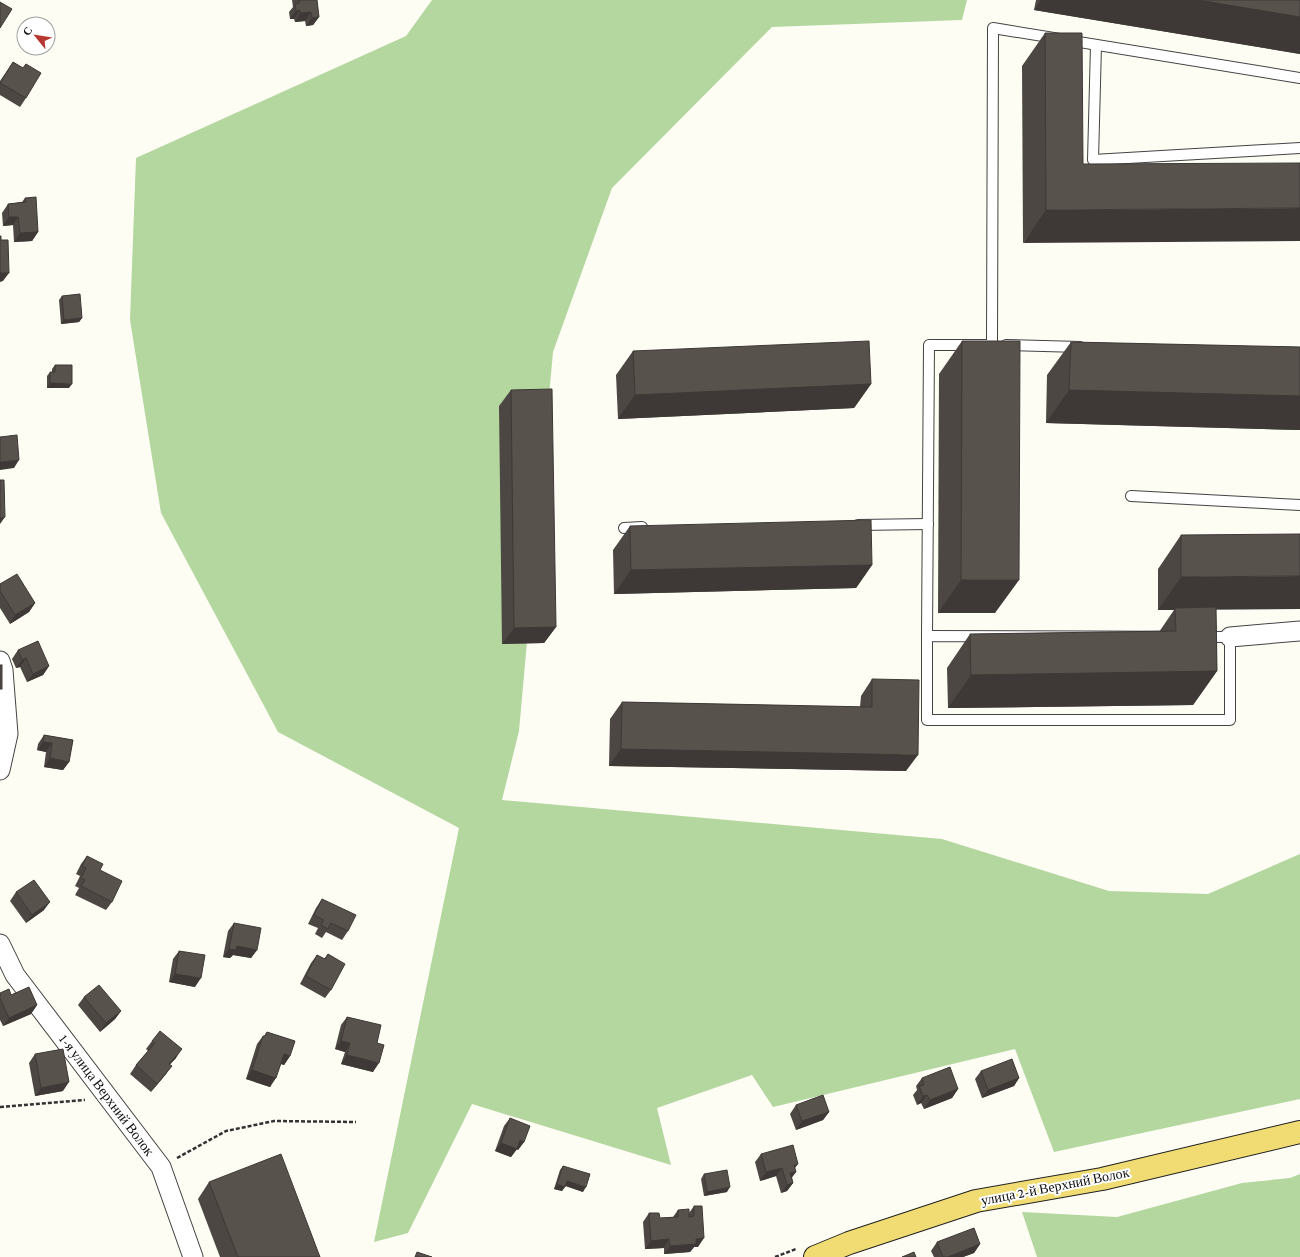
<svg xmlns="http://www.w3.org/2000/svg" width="1300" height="1257" viewBox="0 0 1300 1257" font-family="'Crimson Pro',serif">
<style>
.forest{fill:#b3d79f}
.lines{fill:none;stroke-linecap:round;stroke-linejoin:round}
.service-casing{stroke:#434343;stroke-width:12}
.minor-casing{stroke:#434343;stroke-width:21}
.primary-casing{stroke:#212121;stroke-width:24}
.path{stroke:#323232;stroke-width:2.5;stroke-dasharray:4 2;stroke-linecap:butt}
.service{stroke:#fff;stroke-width:10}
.minor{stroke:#fff;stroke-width:19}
.primary{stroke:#f0dc73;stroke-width:22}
.wall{fill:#4c4742}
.shaded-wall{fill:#3e3936}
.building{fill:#58524d;stroke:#3e3936}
.labels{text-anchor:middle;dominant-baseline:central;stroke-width:4;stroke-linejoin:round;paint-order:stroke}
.street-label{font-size:14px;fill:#101010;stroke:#fff}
</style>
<rect width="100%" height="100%" fill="#fefdf4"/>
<g class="forest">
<path d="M432,0H967L962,20L772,27L612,188L553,352L519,731L502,800L942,839L1109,891L1208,894L1300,854V1099L1054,1152L1015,1049L773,1107L752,1075L657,1108L671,1165L472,1104L408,1233L374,1242L459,828L278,732L161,513L130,320L136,158L406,36Z"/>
<path d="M1300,1174V1257H1037L1022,1212L1117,1217L1242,1183L1290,1178Z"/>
</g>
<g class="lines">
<defs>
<g id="service">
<path d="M1096,45L1093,160L1300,148"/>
<path d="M1006,345L1080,347"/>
<path d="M1131,496L1300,505"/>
<path d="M858,525L928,524"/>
<path d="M624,528L642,527"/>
<path d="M927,636L929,345H992L993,28L1300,78"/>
<path d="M927,636L1230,637V720H927Z"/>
</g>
<g id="minor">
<path d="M1230,637L1300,631"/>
<path d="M0,661L3,670L8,734L0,770"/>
<path d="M0,944L15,975L161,1167L193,1257"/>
</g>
<path id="primary" d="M815,1257L849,1243L976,1201L1102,1179L1300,1132"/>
</defs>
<use href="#service" class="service-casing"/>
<use href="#minor" class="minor-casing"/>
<use href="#primary" class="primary-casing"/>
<g class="path">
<path d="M0,1107L85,1100"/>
<path d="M177,1158L226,1131L274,1121L356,1122"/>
<path d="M775,1257L796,1249"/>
</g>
<use href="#service" class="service"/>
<use href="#minor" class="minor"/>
<use href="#primary" class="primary"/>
</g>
<g class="wall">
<path d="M292,0H317L319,17L313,25L306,26L305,21L295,22L294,19H290L289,12L293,7Z"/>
<path d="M1036,0H1300V54L1034,10Z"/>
<path d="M1045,33L1083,164L1023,243L1022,66Z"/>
<path d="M13,62L23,68L26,64V98L20,107L0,95V81Z"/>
<path d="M25,198L38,232L32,241L14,242L13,225L3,226L2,213L8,204L22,202Z"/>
<path d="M62,296L82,318L79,322L61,324L59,300Z"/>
<path d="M962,341L995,613H938L939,374Z"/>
<path d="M1071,342L1300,347V430L1046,423L1047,375Z"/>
<path d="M633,351L871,384L854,408L618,419L616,375Z"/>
<path d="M55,365L69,388H47V376L50,372H52V369Z"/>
<path d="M511,390L556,627L544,643L502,644L499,406Z"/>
<path d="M630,526L872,565L856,588L614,594L613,550Z"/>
<path d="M1181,535L1216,610L1217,671L1193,705L948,708L947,668L970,634L1159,632L1174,610H1158V569Z"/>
<path d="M0,584L35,603L29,612L10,624L0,608Z"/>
<path d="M18,650L49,666L43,675L27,682L20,667L16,668L12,659Z"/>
<path d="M872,679L906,771L609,766L610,719L622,702L860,707L861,696Z"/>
<path d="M44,735L73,740L69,762L63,770L44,767L46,752L37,750L38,744Z"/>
<path d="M87,856L100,870L112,902L106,910L75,895L79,888L75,886L80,876L76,874L81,864Z"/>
<path d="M16,892L44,910L26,923L10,901Z"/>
<path d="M322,899L348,931L342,940L326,932L322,938L315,934L318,928L308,924L316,908Z"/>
<path d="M234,923L257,950L251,958L233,955L230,958L223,957L228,931Z"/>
<path d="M179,951L195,987L169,982L173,959Z"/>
<path d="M328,954L331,990L325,998L300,984L311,963L317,955L324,959Z"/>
<path d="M0,993L37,1005L31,1014L3,1026L0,1020Z"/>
<path d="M84,997L121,1011L115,1019L100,1032L78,1005Z"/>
<path d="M347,1017L377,1043L373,1072L341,1064L345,1052L335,1049L341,1025Z"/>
<path d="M267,1032L290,1056L284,1065L281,1064L270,1087L246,1079L257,1044L263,1036H264Z"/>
<path d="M152,1041L176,1058L170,1064L166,1074L151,1092L130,1074L136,1065L148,1051L146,1049Z"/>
<path d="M35,1054L63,1091L35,1096L29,1063Z"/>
<path d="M981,1071L1019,1078L1014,1086L982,1098L975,1079Z"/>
<path d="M922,1078L958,1089L952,1098L924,1109L921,1103L917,1105L913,1095L917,1090L916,1086Z"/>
<path d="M796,1105L829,1112L823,1120L796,1130L790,1114Z"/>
<path d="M510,1118L524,1142L518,1150L517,1149L511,1157L495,1151L504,1126Z"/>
<path d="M761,1154L795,1169L796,1172L792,1177L793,1183L787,1191L781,1193L776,1176L760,1181L755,1162Z"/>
<path d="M563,1166L583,1192L565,1186L562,1191L554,1189L560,1170Z"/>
<path d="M704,1174L727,1192L704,1196L701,1179Z"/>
<path d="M209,1182L320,1257H220L198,1199Z"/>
<path d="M694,1206L698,1247H694L690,1252L664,1254V1248L645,1249L643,1222L649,1213L660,1218L673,1217L678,1210L689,1213Z"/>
<path d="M937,1242L980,1244L974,1253L963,1257H934L931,1251Z"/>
</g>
<g class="shaded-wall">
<path d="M1041,0H1198L1300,17V54L1034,10Z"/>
<path d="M300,10L294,19H290L296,11Z"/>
<path d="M311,12L305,21L295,22L300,13Z"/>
<path d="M319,17L313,25L306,26L312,18Z"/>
<path d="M1300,208V241L1023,243L1046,210Z"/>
<path d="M9,217H18L13,225L3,226Z"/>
<path d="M38,232L32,241L14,242L20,233Z"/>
<path d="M0,273H9L3,281L0,282Z"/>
<path d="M82,318L79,322L61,324L64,320Z"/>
<path d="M50,383L72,384L69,388H47Z"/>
<path d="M871,384L854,408L618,419L635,395Z"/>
<path d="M1069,390L1300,396V430L1046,423Z"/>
<path d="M19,460L14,468L0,470V462Z"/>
<path d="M5,517L0,524V518Z"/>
<path d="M872,565L856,588L614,594L631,570Z"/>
<path d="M1300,576V609L1175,610V608L1174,610H1158L1181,577Z"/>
<path d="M961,580H1019L995,613H938Z"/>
<path d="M35,603L29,612L10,624L15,615Z"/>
<path d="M556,627L544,643L502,644L514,628Z"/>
<path d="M26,658L20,667L16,668L22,660Z"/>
<path d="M49,666L43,675L27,682L33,674Z"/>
<path d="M1217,671L1193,705L948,708L971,675Z"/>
<path d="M43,742L52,743L46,752L37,750Z"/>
<path d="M621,749L918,755L906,771L609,766Z"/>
<path d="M50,758L69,762L63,770L44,767Z"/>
<path d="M50,902L44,910L26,923L32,915Z"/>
<path d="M237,946L257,950L251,958L233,955L230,958L223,957L229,949Z"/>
<path d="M175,974L201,978L195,987L169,982Z"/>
<path d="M37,1005L31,1014L3,1026L9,1018Z"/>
<path d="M121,1011L115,1019L100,1032L106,1023Z"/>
<path d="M341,1041L350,1043L345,1052L335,1049Z"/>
<path d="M182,1049L176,1058L163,1072L169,1064Z"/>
<path d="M284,1054L290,1056L284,1065L278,1063Z"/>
<path d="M347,1055L379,1063L373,1072L341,1064Z"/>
<path d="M172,1066L166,1074L151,1092L157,1084Z"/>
<path d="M252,1070L276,1078L270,1087L246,1079Z"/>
<path d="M1019,1078L1014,1086L982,1098L988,1090Z"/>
<path d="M69,1082L63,1091L35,1096L41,1088Z"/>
<path d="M958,1089L952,1098L924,1109L930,1100Z"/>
<path d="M927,1095L921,1103L917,1105L923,1096Z"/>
<path d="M829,1112L823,1120L796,1130L802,1121Z"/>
<path d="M520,1140L524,1142L518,1150L517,1149L511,1157L495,1151L501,1143Z"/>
<path d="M798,1164L792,1172H796L790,1180V1173L794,1165Z"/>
<path d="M782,1168L776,1176L760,1181L766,1172Z"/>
<path d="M567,1181L586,1187L583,1192L564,1185Z"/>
<path d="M793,1183L787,1191L781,1193L787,1185Z"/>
<path d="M557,1184L565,1187L562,1191L554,1189Z"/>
<path d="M730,1187L727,1192L704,1196L707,1192Z"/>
<path d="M704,1238L698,1247H694L690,1252L664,1254L670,1246L696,1239Z"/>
<path d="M669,1239L664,1248L645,1249L651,1241Z"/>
<path d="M980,1244L974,1253L963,1257H948Z"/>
</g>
<g class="building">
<path d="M299,0H317L319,17L312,18L311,12L300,13V10L296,11L295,4L299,3Z"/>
<path d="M1198,0H1300V17Z"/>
<path d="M0,2L12,9L0,28Z"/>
<path d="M1045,33H1082L1083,164L1300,163V208L1046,210Z"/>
<path d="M13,62L23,68L26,64L41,73L26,98L0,83Z"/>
<path d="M36,197L38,232L20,233L18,217H9L8,204L26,202L25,198Z"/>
<path d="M0,236H1V240H8L9,273H0Z"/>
<path d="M80,294L82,318L64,320L62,296Z"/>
<path d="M869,341L871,384L635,395L633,351Z"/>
<path d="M962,341H1020L1019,580H961Z"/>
<path d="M1071,342L1300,347V396L1069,390Z"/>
<path d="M55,365H72V384L50,383V372H55Z"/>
<path d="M552,389L556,627L514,628L511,390Z"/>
<path d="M17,435L19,460L0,462V437Z"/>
<path d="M0,480H4L5,517L0,518Z"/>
<path d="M871,520L872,565L631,570L630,526Z"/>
<path d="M1300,534V576L1181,577V535Z"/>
<path d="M17,574L35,603L15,615L0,591V584Z"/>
<path d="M1216,607L1217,671L971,675L970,634L1176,631L1175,608Z"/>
<path d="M38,641L49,666L33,674L26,658L22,660L18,650Z"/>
<rect x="0" y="665" width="2" height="24"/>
<path d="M872,679L919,680L918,755L621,749L622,702L872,707Z"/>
<path d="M44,735L73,740L69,762L50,758L52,743L43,742Z"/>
<path d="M87,856L103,864L100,870L122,881L112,902L81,886L85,880L81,878L86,868L82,866Z"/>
<path d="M34,880L50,902L32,915L16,892Z"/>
<path d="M322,899L356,915L348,931L331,923L328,929L321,925L324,920L314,915Z"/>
<path d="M234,923L261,928L257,950L237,946L236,950L229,949Z"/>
<path d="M179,951L205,955L201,978L175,974Z"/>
<path d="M328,954L345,964L331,990L306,976L317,955L325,959Z"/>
<path d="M99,985L121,1011L106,1023L84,997Z"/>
<path d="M29,987L37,1005L9,1018L0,998V993L9,989L11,995Z"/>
<path d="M347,1017L381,1025L377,1043L384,1045L379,1063L347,1055L350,1043L341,1041Z"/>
<path d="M160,1031L182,1049L169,1064L172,1066L157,1084L136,1065L155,1043L152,1041Z"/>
<path d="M267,1032L295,1041L290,1056L284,1054L276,1078L252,1070L263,1036H265Z"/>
<path d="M63,1049L69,1082L41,1088L35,1054Z"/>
<path d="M1012,1059L1019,1078L988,1090L981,1071Z"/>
<path d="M950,1067L958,1089L930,1100L927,1095L923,1096L919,1086L924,1085L922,1078Z"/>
<path d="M823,1095L829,1112L802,1121L796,1105Z"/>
<path d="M510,1118L530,1126L524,1142L520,1140L517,1149L501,1143Z"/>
<path d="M793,1145L798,1164L794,1165L796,1172L790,1173L793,1183L787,1185L782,1168L766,1172L761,1154Z"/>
<path d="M281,1154L320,1257H238L209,1182Z"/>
<path d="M563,1166L590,1174L586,1187L567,1181L565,1187L557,1184Z"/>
<path d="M727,1170L730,1187L707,1192L704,1174Z"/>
<path d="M694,1206H702L704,1238L696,1239V1244L670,1246L669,1239L651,1241L649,1213H659L660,1218L678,1217V1210L689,1209V1217L694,1216Z"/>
<path d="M974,1228L980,1244L948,1257H943L937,1242Z"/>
<path d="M417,1252L432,1257H415Z"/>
<path d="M914,1252L916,1257H902Z"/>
</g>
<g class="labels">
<g class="street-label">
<text transform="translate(107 1095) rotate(53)">1-я улица Верхний Волок</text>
<text transform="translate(1055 1186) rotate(-11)">улица 2-й Верхний Волок</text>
</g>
</g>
<g transform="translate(36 36) rotate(300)"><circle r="19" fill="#ffffff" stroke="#9f9f9f"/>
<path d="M0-3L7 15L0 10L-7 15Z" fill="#b83630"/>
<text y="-6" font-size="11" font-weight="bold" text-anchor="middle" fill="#101010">С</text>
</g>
</svg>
